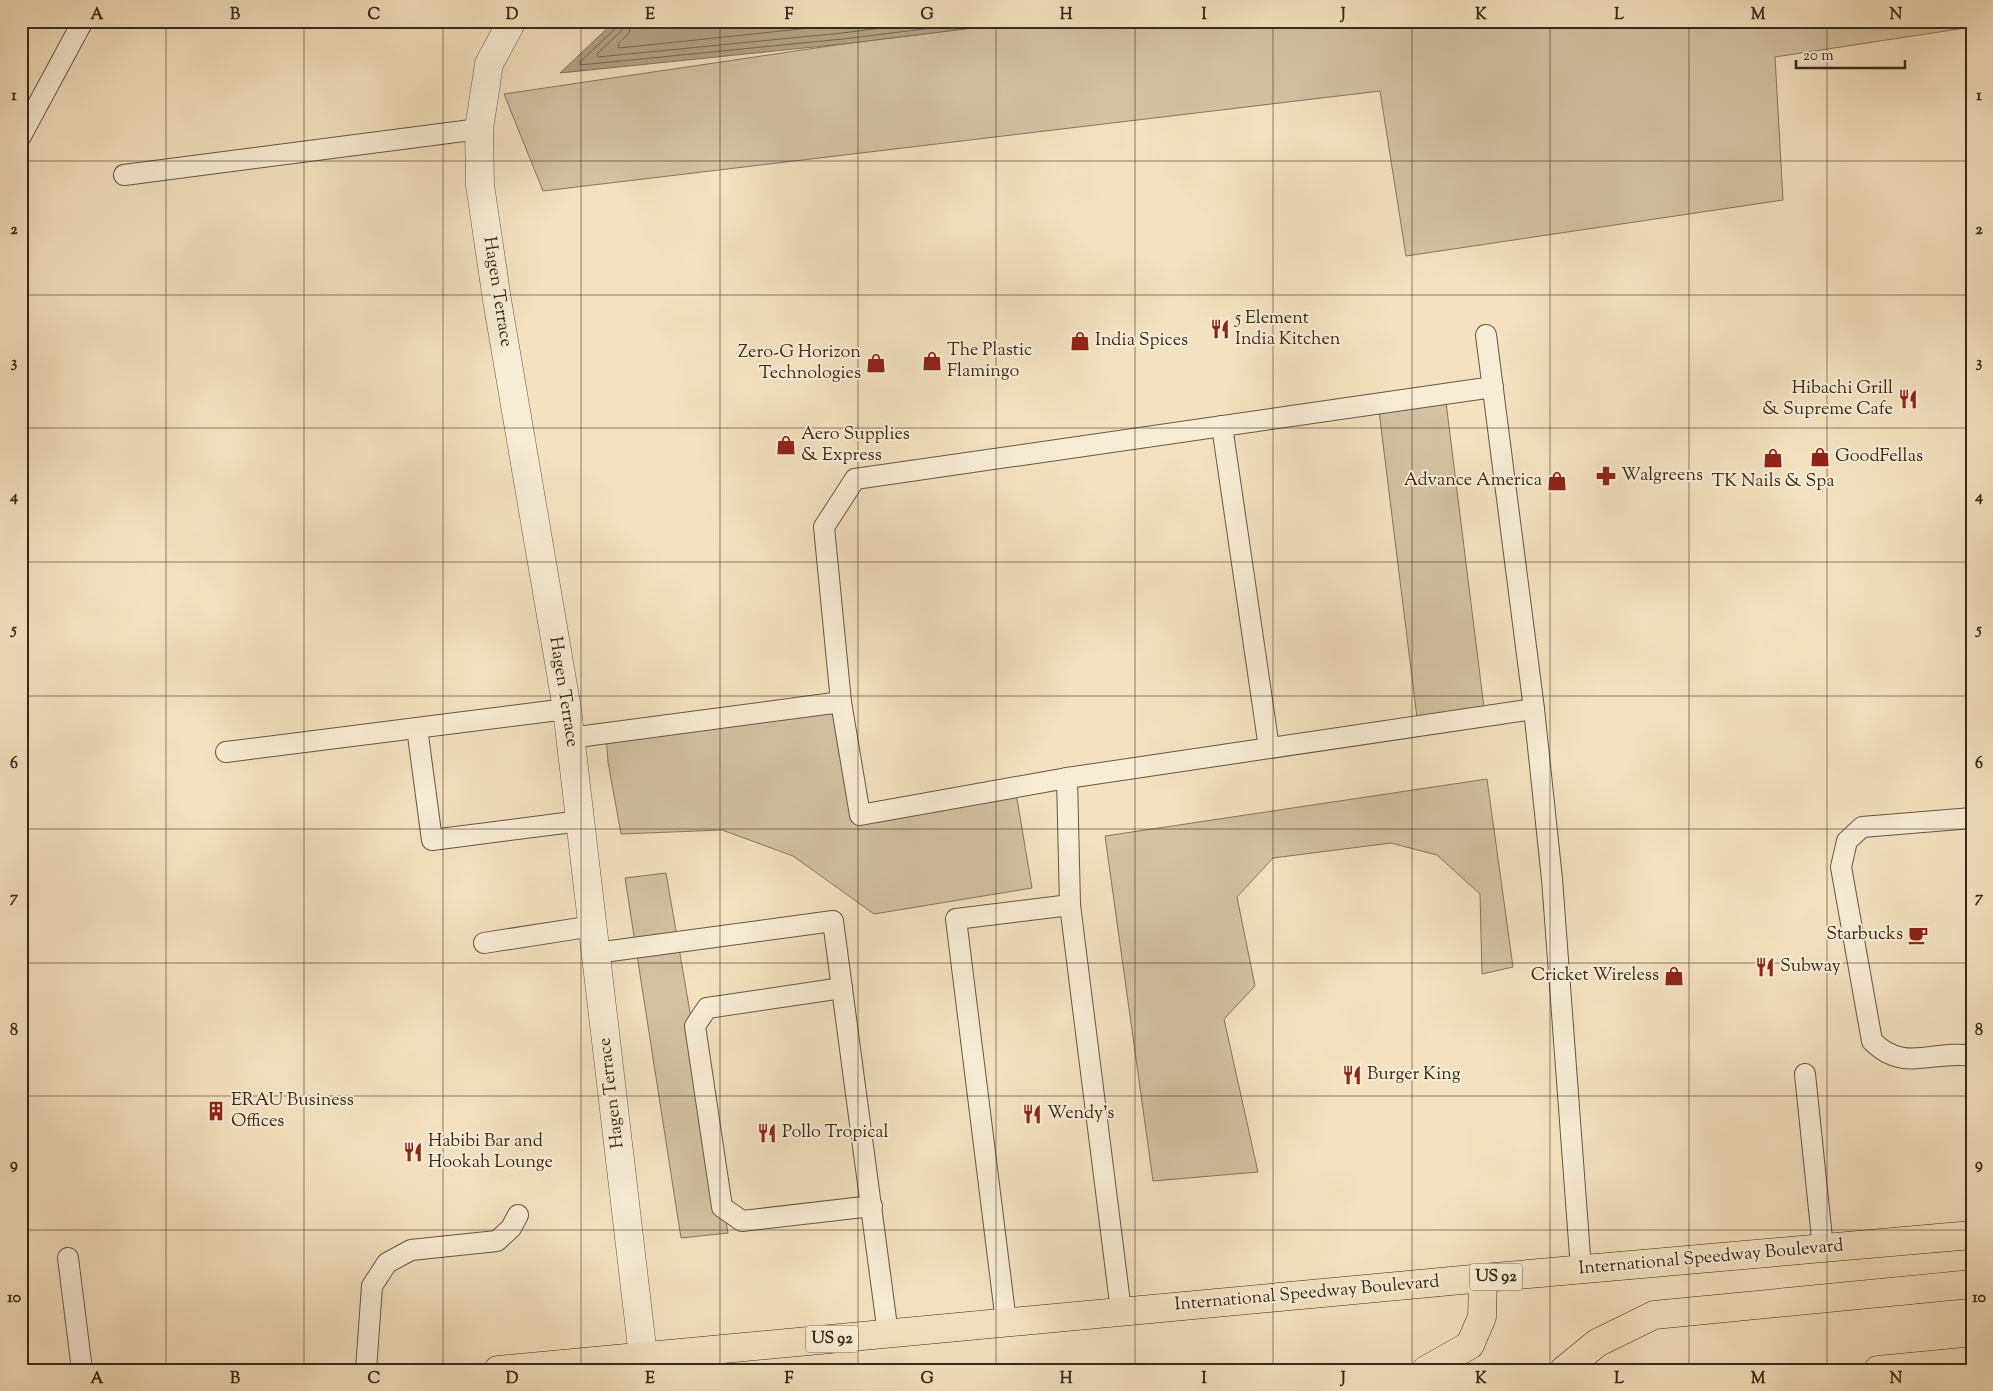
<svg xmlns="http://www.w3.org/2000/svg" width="1993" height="1391" viewBox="0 0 1993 1391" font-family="'Sorts Mill Goudy',serif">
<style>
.green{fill:#d3c2a3;stroke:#85765e}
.water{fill:#b3a287;stroke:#81725b}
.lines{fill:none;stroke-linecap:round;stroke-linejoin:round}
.shore{stroke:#756650;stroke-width:1}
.service-casing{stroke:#665743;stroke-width:22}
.minor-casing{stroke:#665743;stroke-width:29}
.primary-casing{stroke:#37291a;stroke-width:29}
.service{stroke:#f7ecd5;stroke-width:20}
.minor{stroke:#f7ecd5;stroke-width:28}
.primary{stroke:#f3e1bf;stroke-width:28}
.grid{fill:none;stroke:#37291a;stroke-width:1;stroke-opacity:0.55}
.labels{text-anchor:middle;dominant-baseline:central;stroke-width:4;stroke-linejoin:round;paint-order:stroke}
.shield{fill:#f7ecd5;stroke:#716452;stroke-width:1}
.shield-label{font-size:16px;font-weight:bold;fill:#37291a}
.street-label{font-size:18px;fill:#37291a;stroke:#f7ecd5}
.poi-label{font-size:18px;fill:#37291a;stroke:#f7ecd5;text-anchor:start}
.neatline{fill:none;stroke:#37291a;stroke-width:2}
.grid-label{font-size:16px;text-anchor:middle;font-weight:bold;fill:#37291a}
</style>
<rect width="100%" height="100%" fill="#f3e1bf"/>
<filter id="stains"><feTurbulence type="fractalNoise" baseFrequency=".004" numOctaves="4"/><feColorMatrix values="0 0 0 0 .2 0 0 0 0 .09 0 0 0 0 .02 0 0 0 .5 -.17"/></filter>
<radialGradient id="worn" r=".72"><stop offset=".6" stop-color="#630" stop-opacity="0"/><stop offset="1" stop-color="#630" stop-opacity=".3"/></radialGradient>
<g class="green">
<path d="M1029,21H1972V27L1775,57L1783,200L1406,256L1380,91L543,191L504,94L843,44Z"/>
<path d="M1445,394L1485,716L1418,726L1378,403Z"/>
<path d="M841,702L860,814L1015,787L1032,888L874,914L793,856L722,830L621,834L608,762L606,734Z"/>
<path d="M1487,779L1513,967L1482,974L1480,894L1437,855L1391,843L1273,858L1237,897L1255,986L1224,1019L1258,1172L1153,1181L1105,836Z"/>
<path d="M666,873L728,1233L681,1238L625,878Z"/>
</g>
<path class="water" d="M615,21H1029L843,44L560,73Z"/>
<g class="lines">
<g class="shore">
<path d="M618,21L617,27L580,62V65L843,39L989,21"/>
<path d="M625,21L622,30L597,54L598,57L842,33L938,21"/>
<path d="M632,21L629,33L618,44L619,48L877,21"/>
</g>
<defs>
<g id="service">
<path d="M21,136L83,21"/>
<path d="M124,175L479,129"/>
<path d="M1486,335L1534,709L1552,879L1581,1269"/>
<path d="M1222,426L1269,748"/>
<path d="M841,702L824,527L855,479L1493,387"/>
<path d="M417,728L432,840L580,821"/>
<path d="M570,738L841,702L860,815L1067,778L1534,709"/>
<path d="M226,752L567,709"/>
<path d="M1067,778L1070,905L1121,1311"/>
<path d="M1972,818L1862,827L1847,841L1841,867L1872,1041C1904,1074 1934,1049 1972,1056"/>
<path d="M484,943L593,926"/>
<path d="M596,953L833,921L888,1334"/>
<path d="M842,988L707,1008L695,1026L722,1207L742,1221L872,1206"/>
<path d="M1805,1074L1823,1248"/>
<path d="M68,1258L82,1370"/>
<path d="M1006,1322L956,919L1070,905"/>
<path d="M366,1370L372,1286L387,1263L411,1250L497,1241L511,1228L518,1215"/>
</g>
<path id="minor" d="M512,21L489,64L479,129L480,185L497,300L567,709L643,1356L647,1370"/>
<g id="primary">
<path d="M498,1370L1483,1278L1972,1235"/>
<path d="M1426,1370L1470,1345L1482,1317L1483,1278"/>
<path d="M1564,1370L1597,1343L1654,1315L1972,1284"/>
<path d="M1878,1370L1972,1361"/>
</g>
</defs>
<use href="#service" class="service-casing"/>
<use href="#minor" class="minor-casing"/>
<use href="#primary" class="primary-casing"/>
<use href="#service" class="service"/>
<use href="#minor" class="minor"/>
<use href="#primary" class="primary"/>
</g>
<path class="grid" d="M166,21V1370M304,21V1370M443,21V1370M581,21V1370M720,21V1370M858,21V1370M996,21V1370M1135,21V1370M1273,21V1370M1412,21V1370M1550,21V1370M1689,21V1370M1827,21V1370M21,161H1972M21,295H1972M21,428H1972M21,562H1972M21,696H1972M21,829H1972M21,963H1972M21,1096H1972M21,1230H1972"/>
<defs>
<symbol id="restaurant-bare" viewBox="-9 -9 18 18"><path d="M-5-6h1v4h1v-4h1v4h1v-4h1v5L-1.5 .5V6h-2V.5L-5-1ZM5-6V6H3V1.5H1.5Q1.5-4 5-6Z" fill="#8f2418" stroke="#f7ecd5" stroke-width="2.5" paint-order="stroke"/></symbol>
<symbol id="shop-bare" viewBox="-9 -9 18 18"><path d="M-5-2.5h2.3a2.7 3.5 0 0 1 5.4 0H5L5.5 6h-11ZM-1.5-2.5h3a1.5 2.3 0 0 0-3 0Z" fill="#8f2418" stroke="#f7ecd5" stroke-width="2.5" paint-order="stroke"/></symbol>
<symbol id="pharmacy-bare" viewBox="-9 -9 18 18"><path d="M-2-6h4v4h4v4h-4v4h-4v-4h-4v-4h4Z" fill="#8f2418" stroke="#f7ecd5" stroke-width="2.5" paint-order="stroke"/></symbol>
<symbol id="cafe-bare" viewBox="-9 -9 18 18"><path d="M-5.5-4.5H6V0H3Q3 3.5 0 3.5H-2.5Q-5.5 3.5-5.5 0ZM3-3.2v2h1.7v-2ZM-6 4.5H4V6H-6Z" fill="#8f2418" stroke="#f7ecd5" stroke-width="2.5" paint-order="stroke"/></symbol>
<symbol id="building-bare" viewBox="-9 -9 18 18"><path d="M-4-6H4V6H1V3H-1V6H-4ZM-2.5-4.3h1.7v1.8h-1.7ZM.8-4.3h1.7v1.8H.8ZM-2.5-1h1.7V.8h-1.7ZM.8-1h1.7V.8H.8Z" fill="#8f2418" stroke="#f7ecd5" stroke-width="2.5" paint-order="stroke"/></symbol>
</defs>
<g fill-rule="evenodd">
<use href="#restaurant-bare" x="1206" y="315" width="28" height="28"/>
<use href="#shop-bare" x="1066" y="327" width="28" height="28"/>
<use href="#shop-bare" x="918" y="347" width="28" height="28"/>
<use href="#shop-bare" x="862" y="349" width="28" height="28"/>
<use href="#restaurant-bare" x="1894" y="385" width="28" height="28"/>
<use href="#shop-bare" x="772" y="431" width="28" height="28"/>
<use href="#shop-bare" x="1806" y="443" width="28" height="28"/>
<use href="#shop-bare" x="1759" y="444" width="28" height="28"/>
<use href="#pharmacy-bare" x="1592" y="462" width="28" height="28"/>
<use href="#shop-bare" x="1543" y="467" width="28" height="28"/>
<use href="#cafe-bare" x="1904" y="921" width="28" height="28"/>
<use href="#restaurant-bare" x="1751" y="953" width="28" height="28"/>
<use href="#shop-bare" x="1660" y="962" width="28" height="28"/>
<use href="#restaurant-bare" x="1338" y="1061" width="28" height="28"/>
<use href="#building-bare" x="202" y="1097" width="28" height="28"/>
<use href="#restaurant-bare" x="1018" y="1100" width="28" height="28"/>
<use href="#restaurant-bare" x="753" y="1119" width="28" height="28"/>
<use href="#restaurant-bare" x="399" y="1138" width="28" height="28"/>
</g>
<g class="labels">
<g class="shield">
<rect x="1470" y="1263.5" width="52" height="27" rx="4"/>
<rect x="806" y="1325.5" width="52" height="27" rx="4"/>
</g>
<g class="shield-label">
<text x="1496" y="1277">US 92</text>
<text x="832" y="1339">US 92</text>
</g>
<g class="street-label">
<text transform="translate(497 292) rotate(81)">Hagen Terrace</text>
<text transform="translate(563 692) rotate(81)">Hagen Terrace</text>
<text transform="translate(612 1093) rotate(-97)">Hagen Terrace</text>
<text transform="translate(1711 1258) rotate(-5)">International Speedway Boulevard</text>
<text transform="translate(1307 1294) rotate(-5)">International Speedway Boulevard</text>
</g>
<g class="poi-label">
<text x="1235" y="319">5 Element<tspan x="1235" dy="21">India Kitchen</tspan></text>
<text x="1095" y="341">India Spices</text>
<text x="947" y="351">The Plastic<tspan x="947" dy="21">Flamingo</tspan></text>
<text x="861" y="353" text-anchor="end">Zero-G Horizon<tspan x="861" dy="21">Technologies</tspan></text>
<text x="1893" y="389" text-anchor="end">Hibachi Grill<tspan x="1893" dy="21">&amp; Supreme Cafe</tspan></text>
<text x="801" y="435">Aero Supplies<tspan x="801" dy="21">&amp; Express</tspan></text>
<text x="1835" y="457">GoodFellas</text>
<text x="1621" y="476">Walgreens</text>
<text x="1542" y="481" text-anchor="end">Advance America</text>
<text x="1773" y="482" text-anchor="middle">TK Nails &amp; Spa</text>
<text x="1903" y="935" text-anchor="end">Starbucks</text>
<text x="1780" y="967">Subway</text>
<text x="1659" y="976" text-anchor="end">Cricket Wireless</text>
<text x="1367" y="1075">Burger King</text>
<text x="231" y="1101">ERAU Business<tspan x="231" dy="21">Offices</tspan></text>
<text x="1047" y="1114">Wendy's</text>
<text x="782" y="1133">Pollo Tropical</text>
<text x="428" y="1142">Habibi Bar and<tspan x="428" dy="21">Hookah Lounge</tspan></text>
</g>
</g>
<rect width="1993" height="1391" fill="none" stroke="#f3e1bf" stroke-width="55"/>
<path d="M1796 60v8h109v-8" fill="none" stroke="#37291a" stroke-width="2.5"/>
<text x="1803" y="60" font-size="15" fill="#37291a" stroke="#f7ecd5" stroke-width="4" paint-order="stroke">20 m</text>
<rect x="28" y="28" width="1938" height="1336" class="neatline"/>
<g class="grid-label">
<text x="97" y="19">A</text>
<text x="235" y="19">B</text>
<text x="374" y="19">C</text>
<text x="512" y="19">D</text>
<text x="650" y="19">E</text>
<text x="789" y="19">F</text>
<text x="927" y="19">G</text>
<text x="1066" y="19">H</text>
<text x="1204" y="19">I</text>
<text x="1343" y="19">J</text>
<text x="1481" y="19">K</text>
<text x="1619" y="19">L</text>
<text x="1758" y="19">M</text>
<text x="1896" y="19">N</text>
<text x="14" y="100">1</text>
<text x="1979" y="100">1</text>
<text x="14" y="234">2</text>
<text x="1979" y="234">2</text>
<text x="14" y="367">3</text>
<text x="1979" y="367">3</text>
<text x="14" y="501">4</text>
<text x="1979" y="501">4</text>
<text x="14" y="634">5</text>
<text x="1979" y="634">5</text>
<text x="14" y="768">6</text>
<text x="1979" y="768">6</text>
<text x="14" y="902">7</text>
<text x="1979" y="902">7</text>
<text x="14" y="1035">8</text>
<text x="1979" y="1035">8</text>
<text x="14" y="1169">9</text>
<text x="1979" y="1169">9</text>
<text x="14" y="1302">10</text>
<text x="1979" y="1302">10</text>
<text x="97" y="1383">A</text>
<text x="235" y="1383">B</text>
<text x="374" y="1383">C</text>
<text x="512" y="1383">D</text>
<text x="650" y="1383">E</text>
<text x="789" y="1383">F</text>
<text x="927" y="1383">G</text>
<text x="1066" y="1383">H</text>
<text x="1204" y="1383">I</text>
<text x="1343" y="1383">J</text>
<text x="1481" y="1383">K</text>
<text x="1619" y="1383">L</text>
<text x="1758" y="1383">M</text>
<text x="1896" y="1383">N</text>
</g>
<rect width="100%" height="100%" filter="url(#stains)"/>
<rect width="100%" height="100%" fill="url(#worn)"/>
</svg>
